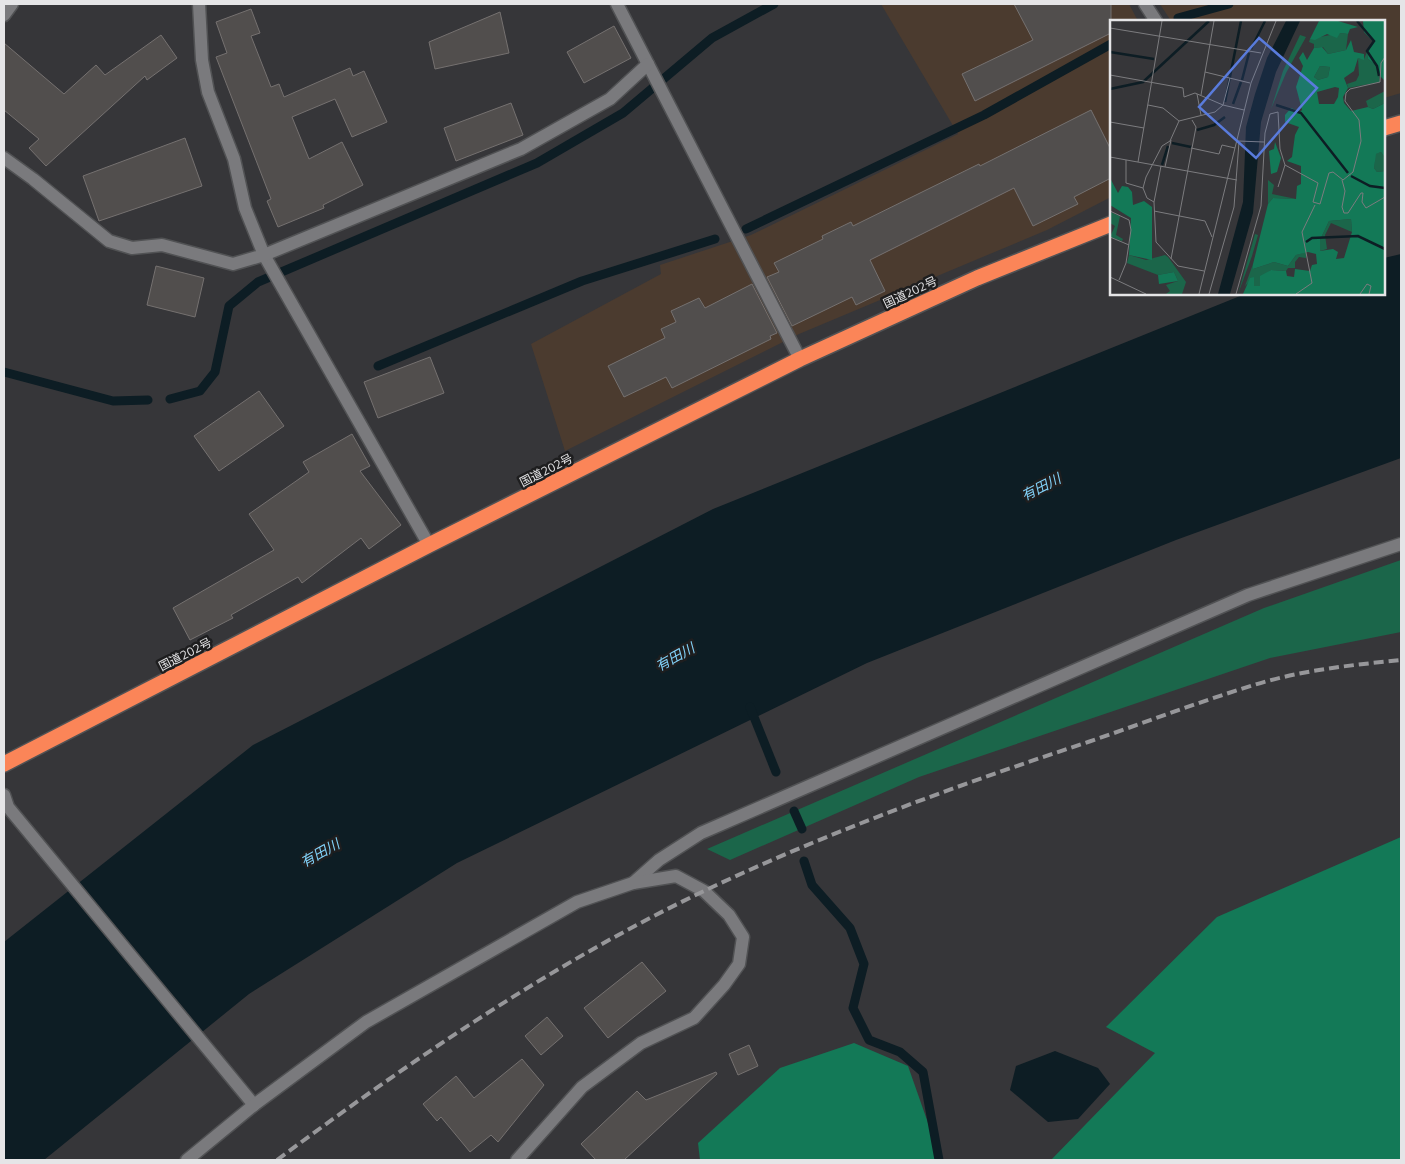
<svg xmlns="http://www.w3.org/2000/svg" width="1405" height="1164" viewBox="0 0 1405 1164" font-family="Mulish,'Noto Sans JP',sans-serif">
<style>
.commercial{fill:#4b3b2f}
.green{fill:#1b664a}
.forest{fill:#137957}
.water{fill:#0d1d24}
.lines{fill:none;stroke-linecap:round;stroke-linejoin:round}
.stream{stroke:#0d1d24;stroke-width:9}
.building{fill:#514e4d;stroke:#757170}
.lane-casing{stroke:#515254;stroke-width:15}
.street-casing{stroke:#515254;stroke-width:15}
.highway-casing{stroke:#515254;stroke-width:18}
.lane{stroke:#7a7a7d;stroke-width:12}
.street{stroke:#7a7a7d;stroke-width:12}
.highway{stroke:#fb8558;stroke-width:15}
.rail{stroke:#97979a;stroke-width:4;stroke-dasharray:10 5;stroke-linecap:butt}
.labels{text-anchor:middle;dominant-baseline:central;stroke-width:5;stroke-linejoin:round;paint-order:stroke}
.street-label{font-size:12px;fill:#e5e5e7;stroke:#1e1e1f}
.water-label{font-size:14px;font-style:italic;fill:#82d2f9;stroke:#1e1e1f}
.inset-river{fill:none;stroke:#0d1d24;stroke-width:2.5}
.inset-road{fill:none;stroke:#7c7c7f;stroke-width:1}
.view{fill:#597bdc;fill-opacity:0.15;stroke:#597bdc;stroke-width:2.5}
.inset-edge{fill:none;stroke:#e5e5e7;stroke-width:2.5}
</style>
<rect width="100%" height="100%" fill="#363639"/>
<g class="commercial">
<path d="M881,4H1129L1138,21H1111V197L1047,230L799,334L565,451L531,344L661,274L660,265L751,235L958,134Z"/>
<path d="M1160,4H1401V93L1384,98V21H1171Z"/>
</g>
<path class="green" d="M1401,560V632L1270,658L919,777L730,860L707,849L1264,608Z"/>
<g class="forest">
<path d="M1401,837V1160H1051L1155,1053L1106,1027L1217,917Z"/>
<path d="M854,1043L908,1066L941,1160H700L698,1143L780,1068Z"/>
</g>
<g class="water">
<path d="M1401,254V458L1176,540L867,663L457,863L249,994L44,1160H4V942L253,745L713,509L1245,294H1384V258Z"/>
<path d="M1055,1051L1098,1068L1110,1084L1078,1119L1048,1122L1010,1090L1016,1066Z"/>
</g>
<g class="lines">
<g class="stream">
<path d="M1178,18L1229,4"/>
<path d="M746,229L984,115L1111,44"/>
<path d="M378,366L582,281L715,239"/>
<path d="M4,372L113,401L148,400"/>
<path d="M170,399L200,391L215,372L229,306L258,282L537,163L623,113L712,38L774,4"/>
<path d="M750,707L776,772"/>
<path d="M794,811L802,829"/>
<path d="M804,861L812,885L850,928L864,964L853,1008L869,1040L900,1052L923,1072L939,1160"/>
</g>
</g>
<g class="building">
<path d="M1014,4H1111V33L975,101L962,74L1033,40Z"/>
<path d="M251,9L260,33L251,36L271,87L279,84L284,97L350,68L353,76L364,71L387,122L352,137L335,99L292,117L309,159L342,142L363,185L323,205L324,208L278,227L267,201L271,199L216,57L227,53L216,22Z"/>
<path d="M500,12L509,53L435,69L429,42Z"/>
<path d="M614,26L631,58L584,83L567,52Z"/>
<path d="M161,35L177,58L147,80L145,76L46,166L29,148L39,139L4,110V43L64,94L96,65L105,75Z"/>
<path d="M511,103L523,135L456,161L444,128Z"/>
<path d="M1091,110L1111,150V178L1074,197L1078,204L1033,226L1014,188L870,260L885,291L856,305L852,297L792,326L767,277L779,272L774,263L823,239L822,236L851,222L853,226L979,164L980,166Z"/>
<path d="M185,138L202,186L99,221L83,176Z"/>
<path d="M156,266L204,278L195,317L147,305Z"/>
<path d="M752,284L777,333L770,336L771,339L672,388L666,377L624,397L608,366L665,338L661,329L676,322L671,311L699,298L705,308Z"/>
<path d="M430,357L444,393L378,418L364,382Z"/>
<path d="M259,391L284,426L219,471L194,436Z"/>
<path d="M352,434L370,466L360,471L401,525L369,549L361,538L302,583L298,577L231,615L233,618L190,640L173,608L274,550L249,514L309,472L303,462Z"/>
<path d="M642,962L666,991L608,1038L584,1008Z"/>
<path d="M547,1017L563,1036L541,1055L525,1036Z"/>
<path d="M749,1045L758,1066L738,1075L729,1054Z"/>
<path d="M522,1059L544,1085L498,1142L491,1135L470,1152L441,1117L437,1121L423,1104L456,1076L474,1098Z"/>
<path d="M716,1072L717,1074L624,1160H596L581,1144L637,1091L646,1100Z"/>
</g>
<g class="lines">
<defs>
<path id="lane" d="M633,883L659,860L701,833L1248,595L1401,544"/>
<g id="street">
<path d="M199,4L202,60L208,92L234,159L245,208L264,255L429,545"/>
<path d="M617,4L800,359"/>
<path d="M1145,4L1156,21"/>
<path d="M4,15L12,4"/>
<path d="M4,158L33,179L109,241L132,248L162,245L233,264L264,255L521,149L610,99L648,64"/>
<path d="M4,795L8,807L254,1105"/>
<path d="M187,1160L254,1105L366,1022L577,902L633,883L676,876L704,891L729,915L743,937L739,964L724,985L694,1018L641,1043L582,1087L517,1160"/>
</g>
<g id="highway">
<path d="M1384,128L1401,123"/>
<path d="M4,764L429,545L800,359L977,278L1111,224"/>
</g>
</defs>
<use href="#lane" class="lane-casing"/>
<use href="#street" class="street-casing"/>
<use href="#highway" class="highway-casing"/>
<use href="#lane" class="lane"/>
<use href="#street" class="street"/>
<use href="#highway" class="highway"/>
<path class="rail" d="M277,1160C412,1060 553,963 704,891C828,832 958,785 1088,742C1144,723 1198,702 1254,685C1302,670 1352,665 1401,660"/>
</g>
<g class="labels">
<g class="street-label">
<text transform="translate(910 292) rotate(-25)">国道202号</text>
<text transform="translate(546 470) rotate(-27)">国道202号</text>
<text transform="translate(185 654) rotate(-27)">国道202号</text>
</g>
<g class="water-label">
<text transform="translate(1041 487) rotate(-27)">有田川</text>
<text transform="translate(675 657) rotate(-29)">有田川</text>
<text transform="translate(320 853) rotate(-29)">有田川</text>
</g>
</g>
<g transform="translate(1110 20)">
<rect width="275" height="275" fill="#363639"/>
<path d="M230,13L238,14L236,30L218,34L213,27L204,28V24L199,22L200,19ZM190,15L196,17L176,53L161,89L173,51ZM257,32L258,39L268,47L270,62L238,68L237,64L246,61L249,55L248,38L254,39ZM210,46L220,47L218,57L208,60L204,57ZM275,71V83L263,89L258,87L256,81ZM271,132L275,138V151L267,152L264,148L265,134ZM158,160L164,165L162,174L186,179L163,178L158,184ZM0,192L10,196L6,215L13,219L12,221L0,217L5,206L0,203ZM241,199L242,212L221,203L215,215L217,229L210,231V220L219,201ZM145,214L148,215L142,236L128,274ZM196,232V238L189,237L185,242V248H178L176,251L161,250L154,255L150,266L144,267V257L135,266L143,244V249L164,242L178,246L186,235ZM19,235L36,240L55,235L58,237L76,262L72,274H56L60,271L56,265L68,261L64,252L48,255L35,250L17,243Z" fill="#1b664a"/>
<path d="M209,1H228L248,7L240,9L238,14L230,13L227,18L217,14L205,20L200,19ZM253,1H275V61L268,54V47L258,39L257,32L264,22L254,12ZM241,20L244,32L254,34V40L248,38L244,51L234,58L238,68L233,77L234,83L241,91L258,87L263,89L275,83V138L271,132L266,134L264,148L267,152L275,151V274H133L140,258L144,257V266H150V256L161,250L176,251L177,256L184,257L185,249L200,251L202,245L207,244L206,234L198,232L186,235L178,246L164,242L143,249V244L158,184L163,178L186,179L187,166L191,164V146L177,141L182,137L185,115L189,107L175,102V95L181,88L190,92L192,90L186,67L193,46L189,38L193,32L197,40L204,28L212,27L218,34L236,30ZM210,46L220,47L218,57L208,60L204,57ZM225,67L229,68L228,77L224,84H209L207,72ZM241,199L242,212L234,238L226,239L228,232L223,229L210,231V220L219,201ZM165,122L171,138L167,152L161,154L159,131L164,129ZM0,158L8,173L12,166L18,167L22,172L23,185L34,181L42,187V240L19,235L21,198L0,185ZM64,252L68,261L49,264L48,255Z" fill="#137957" fill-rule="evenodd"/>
<path d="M176,1H190L166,52L151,102L143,193L120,274H108L133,182L136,107L145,74L157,38Z" fill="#0d1d24"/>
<path class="inset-river" d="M247,1L264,21L257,31L267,46L269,56M141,29L155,1M0,32L44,39M132,60L139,33M0,69L33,62L99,1M115,82L131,1M123,84L131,62M166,85L191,93L238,153M87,110L104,105L115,97M62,123L81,127M52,145L58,126M241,156L260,166L275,168M196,222L202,218L248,216L275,229"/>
<path class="inset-road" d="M0,8L151,33M95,52L140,63M0,55L73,68L74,77L85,73L113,85L134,90M87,74L91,95M91,75L104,1M38,85L53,88L69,101L105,92L113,85L120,58M0,102L34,108M128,121L154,122M81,128L109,134L112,125L125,128M0,137L127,160M16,140V163L33,168L37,178L44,182M28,142L52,1M51,146L44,182L46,222L68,246L94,251M55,147L61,120M232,160L235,171L232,187L234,193H238L251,173H253L252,182L256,188L275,177M168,167L175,145M33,168L36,157L52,126L60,121L69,101M0,191L19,200L21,210L16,243L9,260M44,191L95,201L102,217M0,217L19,225M61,239L86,107L82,100M0,257L36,274M89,274L141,63L166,1M99,274L124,187L129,122M126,274L151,186L155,113L160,94L168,92L170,129L175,145L208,163L203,182L210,184L219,153L223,152L233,160L243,152L251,121L249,100L235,81L236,73L240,69L270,62L271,43L275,37M186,274L202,263L192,212L205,185M250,274L257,264L261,266L259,274"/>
<path class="view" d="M149,18L207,68L146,138L89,87Z"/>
<rect width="275" height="275" class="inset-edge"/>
</g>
<rect width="1405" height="1164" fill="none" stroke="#e5e5e7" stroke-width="10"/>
</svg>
